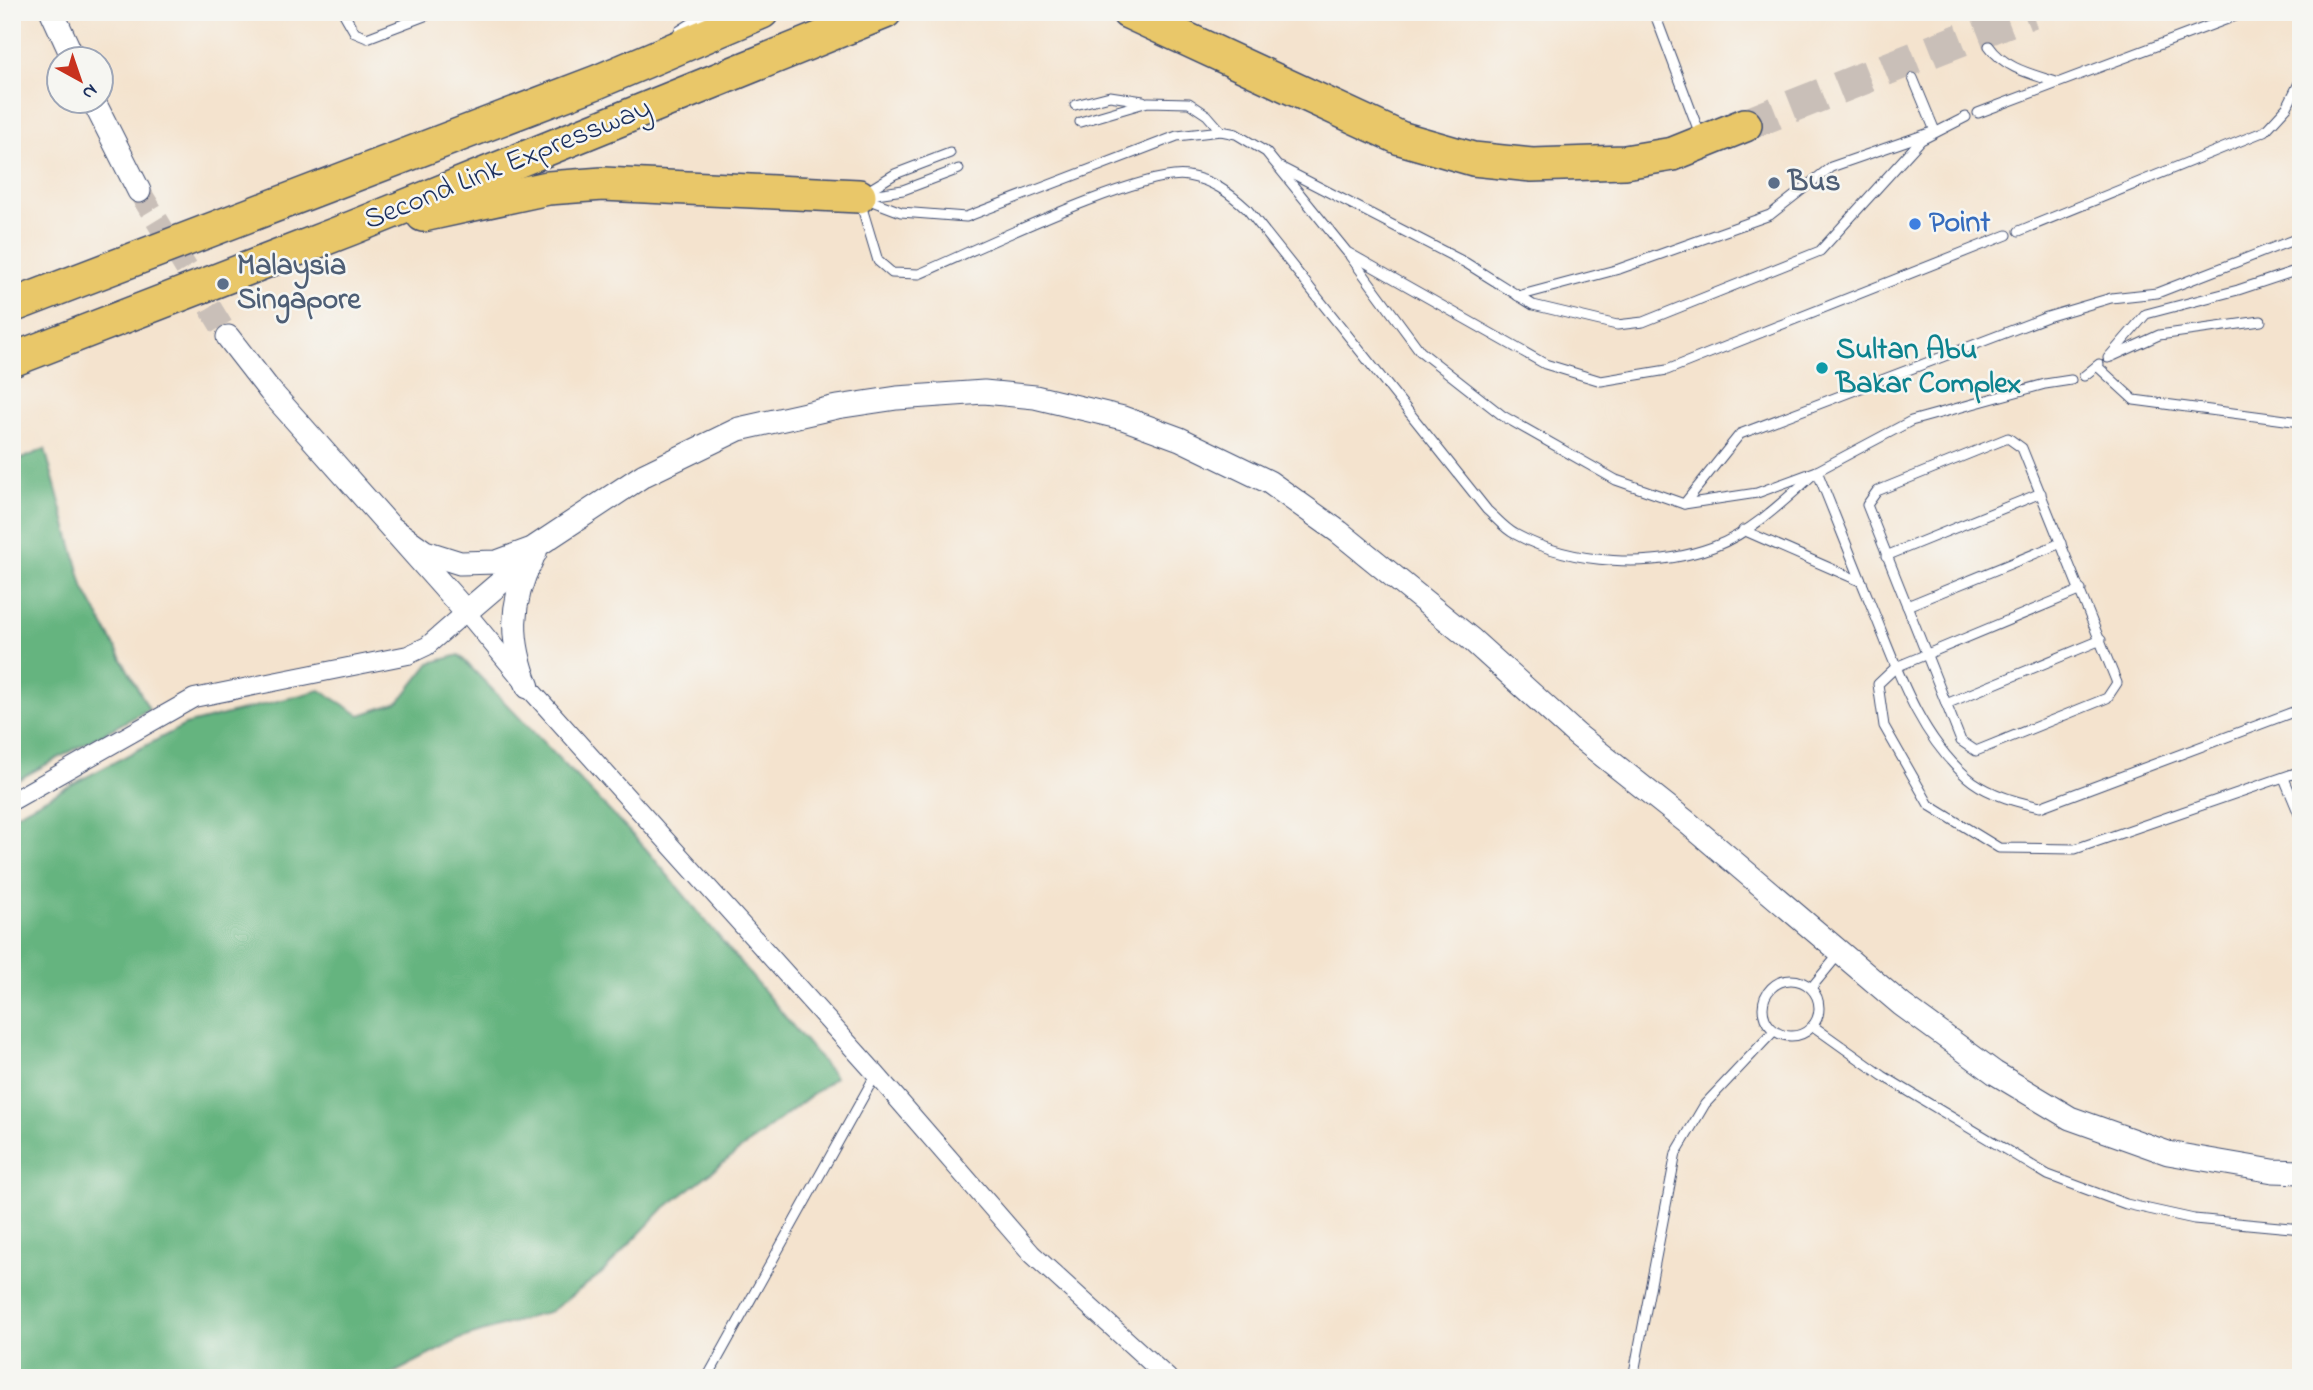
<svg xmlns="http://www.w3.org/2000/svg" width="2313" height="1390" viewBox="0 0 2313 1390" font-family="'Indie Flower',sans-serif">
<style>
.forest{fill:#65b47f;stroke:#40726e;stroke-width:2}
.lines{fill:none;stroke-linecap:round;stroke-linejoin:round}
.tertiary-tunnel{stroke:#c9bfb8;stroke-width:23;stroke-dasharray:23 11;stroke-linecap:butt}
.motorway-tunnel{stroke:#c9bfb8;stroke-width:33;stroke-dasharray:33 17;stroke-linecap:butt}
.service-casing{stroke:#3c4a6f;stroke-width:11}
.minor-casing{stroke:#3c4a6f;stroke-width:20}
.tertiary-casing{stroke:#3c4a6f;stroke-width:25}
.motorway-casing{stroke:#3c4a6f;stroke-width:36}
.service{stroke:#fff;stroke-width:9}
.minor{stroke:#fff;stroke-width:18}
.tertiary{stroke:#fff;stroke-width:23}
.motorway{stroke:#e9c769;stroke-width:33}
.service-dot{fill:#5c6f8a;stroke:#f6f6f2;stroke-width:2.5}
.shop-dot{fill:#3f7fe0;stroke:#f6f6f2;stroke-width:2.5}
.culture-dot{fill:#0f9aa8;stroke:#f6f6f2;stroke-width:2.5}
.labels{text-anchor:middle;dominant-baseline:central;stroke-width:5;stroke-linejoin:round;paint-order:stroke}
.street-label{font-size:30px;fill:#1b2f5e;stroke:#f6f6f2}
.service-label{font-size:30px;font-weight:bold;fill:#4e5e75;stroke:#f6f6f2;text-anchor:start}
.shop-label{font-size:30px;font-weight:bold;fill:#366cbe;stroke:#f6f6f2;text-anchor:start}
.culture-label{font-size:30px;font-weight:bold;fill:#0d838f;stroke:#f6f6f2;text-anchor:start}
</style>
<rect width="100%" height="100%" fill="#f6f6f2"/>
<filter id="ink" filterUnits="userSpaceOnUse"><feTurbulence type="fractalNoise" baseFrequency=".0143" numOctaves="2"/><feDisplacementMap in="SourceGraphic" scale="14" xChannelSelector="R" yChannelSelector="G"/><feConvolveMatrix kernelMatrix="1 2 1 2 8 2 1 2 1" color-interpolation-filters="sRGB"/></filter>
<filter id="wash" filterUnits="userSpaceOnUse"><feTurbulence type="fractalNoise" baseFrequency=".00686" numOctaves="4" result="noise"/><feDisplacementMap in="SourceGraphic" scale="28" xChannelSelector="R" yChannelSelector="G"/><feGaussianBlur stdDeviation="1.57" result="paint"/><feColorMatrix in="noise" values="0 0 0 0 0 0 0 0 0 0 0 0 0 0 0 0 0 1.4 0 .05"/><feComposite in="paint" operator="in"/></filter>
<g filter="url(#wash)">
<rect width="100%" height="100%" fill="#f4e3ce"/>
<g class="forest">
<path d="M45,449L84,589L149,709L12,783V463Z"/>
<path d="M459,655L646,849L835,1077L662,1210L602,1273L551,1311L462,1338L384,1378H12V816L185,725L320,690L360,715L399,702L430,663Z"/>
</g>
</g>
<g filter="url(#ink)">
<g class="lines">
<path class="tertiary-tunnel" d="M139,191L228,337"/>
<path class="motorway-tunnel" d="M1745,125L2031,12"/>
<defs>
<g id="service">
<path d="M343,12L355,33L367,38L435,12"/>
<path d="M1654,12L1701,137"/>
<path d="M679,31L709,12"/>
<path d="M1989,46C2004,68 2031,74 2056,82"/>
<path d="M1075,105L1110,96L1143,101"/>
<path d="M1978,113L2246,12"/>
<path d="M1080,122L1148,102L1189,103L1207,115L1221,131L1236,134L1266,152L1347,252L1545,364L1601,381L1667,370L2007,235"/>
<path d="M1280,167L1466,263L1533,305L1617,325L1643,322L1820,251L1921,140L1966,117"/>
<path d="M864,193L895,174L950,153"/>
<path d="M863,196L903,190L959,169"/>
<path d="M864,198L901,212L966,217L1177,136L1221,131"/>
<path d="M860,201L878,261L892,273L919,274C969,253 1144,167 1188,176C1212,180 1230,193 1247,209L1487,510C1496,518 1505,529 1515,534C1572,565 1653,569 1713,547C1753,532 1786,499 1817,471C1836,518 1854,564 1873,610C1897,669 1918,734 1967,777C1986,794 2016,802 2040,807L2301,709"/>
<path d="M2019,231L2265,131L2287,107L2301,79"/>
<path d="M1350,256L1420,351L1503,416L1616,480L1684,504L1757,493L1817,471L1911,421L2045,384L2071,380"/>
<path d="M1518,296L1619,269L1770,215L1831,167L1935,131L1913,78"/>
<path d="M2111,357L2159,335L2261,321"/>
<path d="M2108,358L2146,314L2238,290L2301,269"/>
<path d="M2097,366L2134,400L2301,422"/>
<path d="M2084,376L2099,364"/>
<path d="M2008,438L2022,448L2117,683L2107,698L1976,751L1961,741L1867,505L1877,491Z"/>
<path d="M1684,504L1740,434L2047,317L2111,298L2157,293L2301,237"/>
<path d="M1743,530L1862,582"/>
<path d="M1886,556L2041,493"/>
<path d="M2081,590L1896,667L1878,684L1884,726L1929,805L1999,848L2075,849L2301,771"/>
<path d="M1907,606L2061,543"/>
<path d="M1946,704L2101,640"/>
<path d="M2284,778L2301,819"/>
<circle cx="1791" cy="1008" r="28"/>
<path d="M1811,988L1839,954"/>
<path d="M1813,1026L1883,1076L2048,1175L2126,1204L2194,1219L2301,1229"/>
<path d="M707,1378L876,1074"/>
<path d="M1633,1378L1676,1153L1705,1104L1774,1031"/>
</g>
<path id="minor" d="M12,801L194,698L408,655L427,646L466,612L528,687L876,1074L1032,1254L1168,1378"/>
<g id="tertiary">
<path d="M52,12L74,60"/>
<path d="M94,102L139,191"/>
<path d="M228,337L270,391L466,612L535,553"/>
<path d="M393,529L425,552L460,563L497,562L532,549L644,475L739,429L837,407L897,398L984,392L1035,397L1123,418L1180,439L1269,482L1339,532L1472,640L1577,735L1688,823L1902,1005L1995,1073L2070,1118L2168,1153L2273,1171L2301,1172"/>
<path d="M528,687C510,642 509,603 532,559"/>
</g>
<g id="motorway">
<path d="M1128,12L1400,138L1473,159L1532,165L1625,162L1673,154L1745,125"/>
<path d="M423,215L548,188L603,184L859,196"/>
<path d="M12,306L597,82L762,12"/>
<path d="M12,360L352,228L885,12"/>
</g>
</defs>
<use href="#service" class="service-casing"/>
<use href="#minor" class="minor-casing"/>
<use href="#tertiary" class="tertiary-casing"/>
<use href="#motorway" class="motorway-casing"/>
<use href="#service" class="service"/>
<use href="#minor" class="minor"/>
<use href="#tertiary" class="tertiary"/>
<use href="#motorway" class="motorway"/>
</g>
</g>
<g class="service-dot">
<circle cx="1774" cy="183" r="7"/>
<circle cx="223" cy="284" r="7"/>
</g>
<circle class="shop-dot" cx="1915" cy="224" r="7"/>
<circle class="culture-dot" cx="1822" cy="368" r="7"/>
<g class="labels">
<g class="street-label">
<text transform="translate(508 165) rotate(-22)">Second Link Expressway</text>
</g>
<g class="service-label">
<text x="1788" y="183">Bus</text>
<text x="237" y="267">Malaysia<tspan x="237" dy="34">Singapore</tspan></text>
</g>
<g class="shop-label">
<text x="1929" y="224">Point</text>
</g>
<g class="culture-label">
<text x="1836" y="351">Sultan Abu<tspan x="1836" dy="34">Bakar Complex</tspan></text>
</g>
</g>
<rect width="2313" height="1390" fill="none" stroke="#f6f6f2" stroke-width="42"/>
<g transform="translate(80 80) rotate(140)"><circle r="33" fill="#f6f6f2" stroke="#9ea6b7" stroke-width="2"/>
<path d="M0-5L12 26L0 18L-12 26Z" fill="#c8321e"/>
<text y="-10" font-size="19" font-weight="bold" text-anchor="middle" fill="#1b2f5e">N</text>
</g>
</svg>
